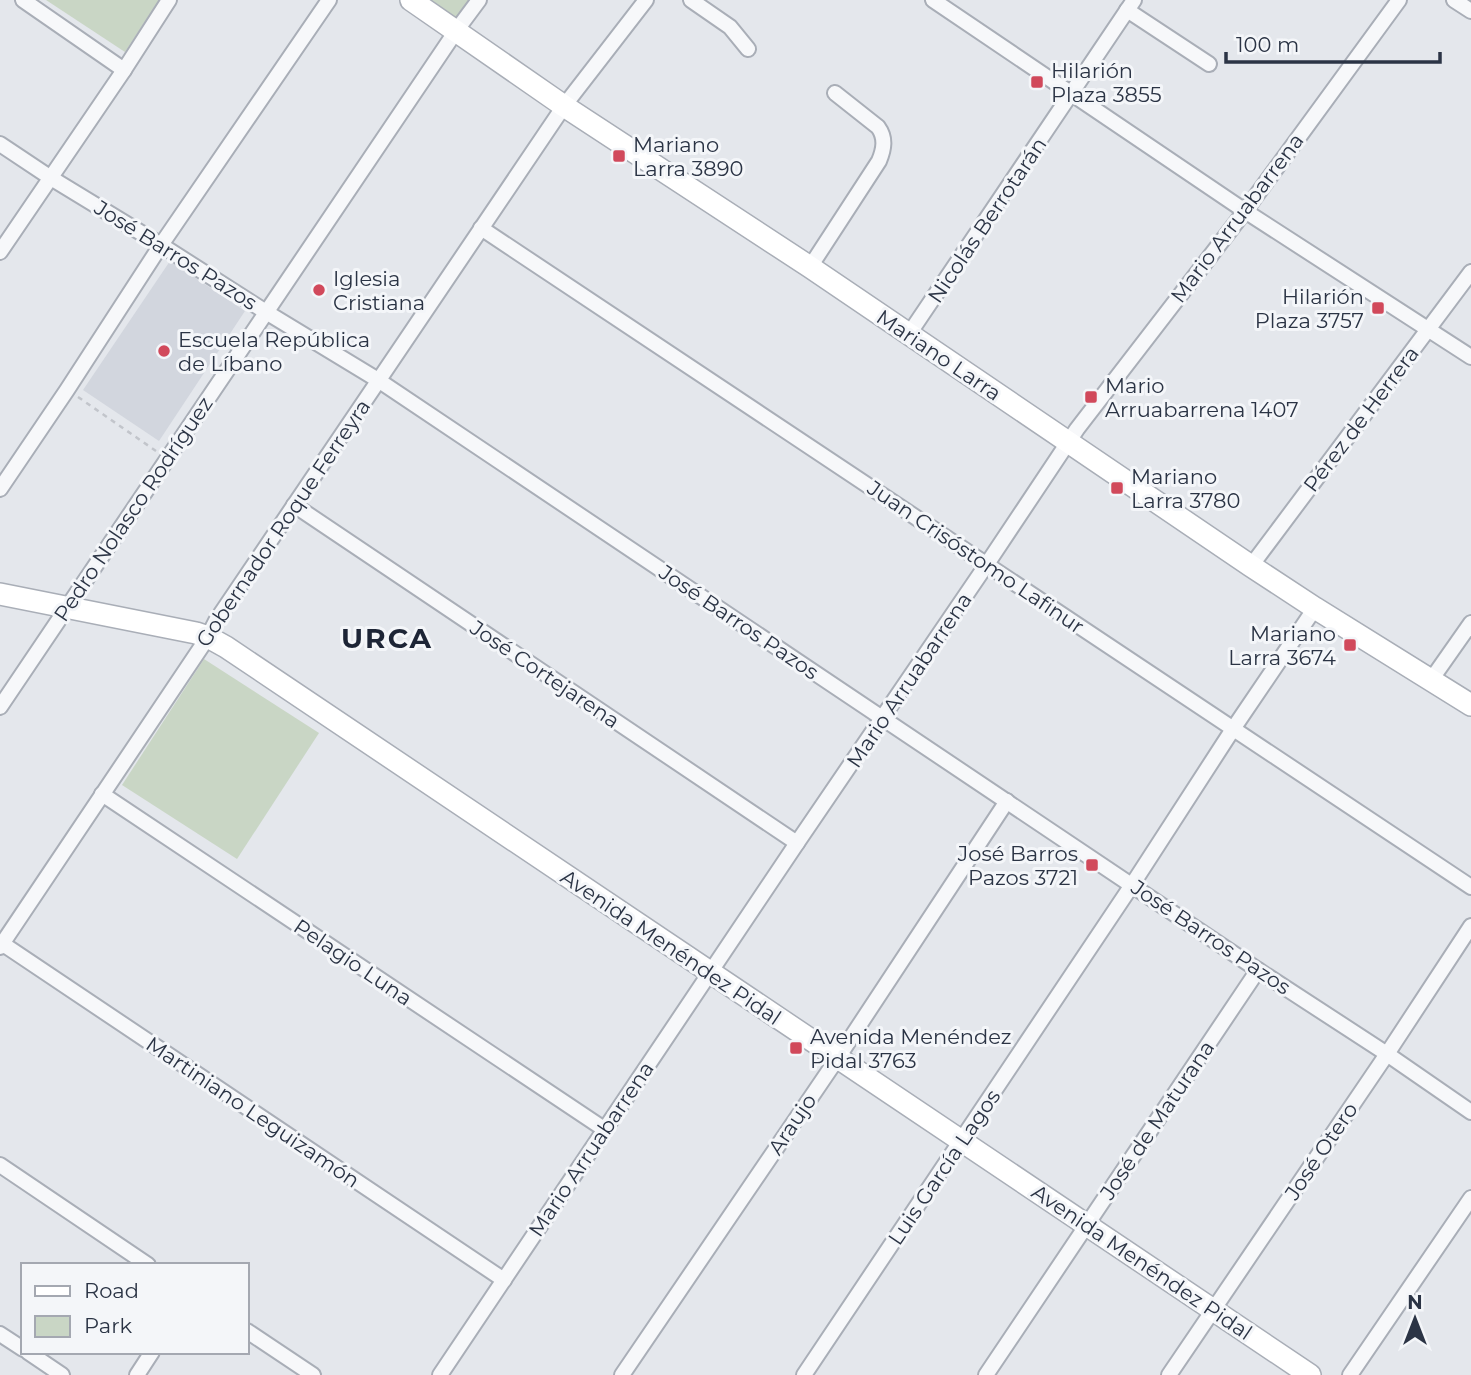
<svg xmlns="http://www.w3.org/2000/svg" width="1471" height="1375" viewBox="0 0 1471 1375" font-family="Montserrat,sans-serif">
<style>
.built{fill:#d2d6de}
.green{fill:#c9d6c5}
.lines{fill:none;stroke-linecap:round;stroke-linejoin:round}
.street-casing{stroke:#a9aeb7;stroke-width:18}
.secondary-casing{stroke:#a9aeb7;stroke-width:24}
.path{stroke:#c2c5cb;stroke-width:2.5;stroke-dasharray:5 5;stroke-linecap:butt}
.street{stroke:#f7f8fa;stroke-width:14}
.secondary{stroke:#fff;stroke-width:21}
.poi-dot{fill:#d1495b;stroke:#f4f6f9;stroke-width:2.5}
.labels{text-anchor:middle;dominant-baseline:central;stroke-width:6;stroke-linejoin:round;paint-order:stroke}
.poi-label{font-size:21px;fill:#2b3445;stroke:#f4f6f9;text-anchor:start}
.street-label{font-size:21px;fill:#2b3445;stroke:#f4f6f9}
.district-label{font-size:28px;font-weight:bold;letter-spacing:2px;fill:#1d2536;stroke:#f4f6f9}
</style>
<rect width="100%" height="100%" fill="#e4e7ec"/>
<path class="built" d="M170,261L245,311L159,441L83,390Z"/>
<g class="green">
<path d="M46,0H159L125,52Z"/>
<path d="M427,0H470L457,20Z"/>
<path d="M204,659L319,733L237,859L122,785Z"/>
</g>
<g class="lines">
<defs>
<g id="street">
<path d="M23,0L124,70"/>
<path d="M691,0L730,27L748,49"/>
<path d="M933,0L1245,211L1471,357"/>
<path d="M1454,0L1471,11"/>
<path d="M1127,10L1209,64"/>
<path d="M0,144L51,178L161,245L266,312L378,380L1258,970L1387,1054L1471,1112"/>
<path d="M481,228L1471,887"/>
<path d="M0,252L124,70L169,0"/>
<path d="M810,267L879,161C884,149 886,138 878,127L835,93"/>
<path d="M909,334L1134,0"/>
<path d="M0,489L67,390L161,245L329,0"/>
<path d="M294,505L797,843"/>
<path d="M1251,566L1471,272"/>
<path d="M1431,680L1471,623"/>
<path d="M0,707L456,31L479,0"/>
<path d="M102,794L604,1129"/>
<path d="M3,944L504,1280"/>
<path d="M0,947L208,637L216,621L564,106L646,0"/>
<path d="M0,1165L148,1265"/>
<path d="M247,1331L313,1375"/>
<path d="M0,1334L23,1349"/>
<path d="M28,1352L62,1375"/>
<path d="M137,1375L152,1352"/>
<path d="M440,1375L797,843L987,564L1077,429L1245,211L1399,0"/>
<path d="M622,1375L837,1059L1007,801"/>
<path d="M804,1375L1132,885L1233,729L1315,608"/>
<path d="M986,1375L1258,970"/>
<path d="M1169,1375L1387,1054L1471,926"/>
<path d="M1350,1375L1471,1198"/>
</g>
<g id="secondary">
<path d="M411,0L564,106L810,267L1251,566L1315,608L1471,705"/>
<path d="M0,594L196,633L208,637L226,647L1310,1375"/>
</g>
</defs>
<use href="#street" class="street-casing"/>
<use href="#secondary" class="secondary-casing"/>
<path class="path" d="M78,397L156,451"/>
<use href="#street" class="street"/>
<use href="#secondary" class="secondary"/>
</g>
<g class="poi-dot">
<rect x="1030" y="75" width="14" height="14" rx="3.5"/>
<rect x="612" y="149" width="14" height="14" rx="3.5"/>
<circle cx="319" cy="290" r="7"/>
<rect x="1371" y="301" width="14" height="14" rx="3.5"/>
<circle cx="164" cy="351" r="7"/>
<rect x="1084" y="390" width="14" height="14" rx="3.5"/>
<rect x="1110" y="481" width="14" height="14" rx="3.5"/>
<rect x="1343" y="638" width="14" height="14" rx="3.5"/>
<rect x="1085" y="858" width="14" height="14" rx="3.5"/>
<rect x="789" y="1041" width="14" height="14" rx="3.5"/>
</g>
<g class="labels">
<g class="poi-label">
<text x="1051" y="70">Hilarión<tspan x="1051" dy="24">Plaza 3855</tspan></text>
<text x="633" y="144">Mariano<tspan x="633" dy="24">Larra 3890</tspan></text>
<text x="333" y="278">Iglesia<tspan x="333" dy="24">Cristiana</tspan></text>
<text x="1364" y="296" text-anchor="end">Hilarión<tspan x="1364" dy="24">Plaza 3757</tspan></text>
<text x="178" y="339">Escuela República<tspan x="178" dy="24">de Líbano</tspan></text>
<text x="1105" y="385">Mario<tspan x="1105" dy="24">Arruabarrena 1407</tspan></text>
<text x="1131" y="476">Mariano<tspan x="1131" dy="24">Larra 3780</tspan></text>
<text x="1336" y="633" text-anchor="end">Mariano<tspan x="1336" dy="24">Larra 3674</tspan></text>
<text x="1078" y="853" text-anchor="end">José Barros<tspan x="1078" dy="24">Pazos 3721</tspan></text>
<text x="810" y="1036">Avenida Menéndez<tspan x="810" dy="24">Pidal 3763</tspan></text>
</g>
<g class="street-label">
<text transform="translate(1237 218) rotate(-53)">Mario Arruabarrena</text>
<text transform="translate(987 220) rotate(-56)">Nicolás Berrotarán</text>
<text transform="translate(176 255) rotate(32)">José Barros Pazos</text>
<text transform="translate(939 355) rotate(34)">Mariano Larra</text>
<text transform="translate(1361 419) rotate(-53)">Pérez de Herrera</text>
<text transform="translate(133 509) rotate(-56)">Pedro Nolasco Rodríguez</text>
<text transform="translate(283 523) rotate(-56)">Gobernador Roque Ferreyra</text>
<text transform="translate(976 557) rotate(34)">Juan Crisóstomo Lafinur</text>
<text transform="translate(739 622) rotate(34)">José Barros Pazos</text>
<text transform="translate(545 674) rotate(34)">José Cortejarena</text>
<text transform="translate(909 680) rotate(-56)">Mario Arruabarrena</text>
<text transform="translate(1211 937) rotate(34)">José Barros Pazos</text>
<text transform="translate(671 947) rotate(34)">Avenida Menéndez Pidal</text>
<text transform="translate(353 962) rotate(34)">Pelagio Luna</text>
<text transform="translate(253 1112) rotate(34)">Martiniano Leguizamón</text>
<text transform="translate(1157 1120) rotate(-56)">José de Maturana</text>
<text transform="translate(792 1124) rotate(-56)">Araujo</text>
<text transform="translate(591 1149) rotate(-56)">Mario Arruabarrena</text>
<text transform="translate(1321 1151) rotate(-56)">José Otero</text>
<text transform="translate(944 1167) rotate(-56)">Luis García Lagos</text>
<text transform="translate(1142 1262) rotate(34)">Avenida Menéndez Pidal</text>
</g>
<g class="district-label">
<text x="387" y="638">URCA</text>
</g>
</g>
<rect x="21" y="1263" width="228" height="91" fill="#f4f6f9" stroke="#a4a8b1" stroke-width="2"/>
<rect x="35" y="1286" width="35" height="10" fill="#ffffff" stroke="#a4a8b1" stroke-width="2"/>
<text x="84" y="1298" font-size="21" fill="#2b3445">Road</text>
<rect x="35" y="1316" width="35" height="21" fill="#c9d6c5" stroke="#a4a8b1" stroke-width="2"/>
<text x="84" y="1333" font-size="21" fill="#2b3445">Park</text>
<g transform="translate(1415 1319)" stroke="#f4f6f9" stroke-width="5" paint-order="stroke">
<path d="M0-5L12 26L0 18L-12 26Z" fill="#2b3445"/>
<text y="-10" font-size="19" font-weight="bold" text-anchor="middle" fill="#2b3445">N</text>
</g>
<path d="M1226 52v10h214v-10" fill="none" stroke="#2b3445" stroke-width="3.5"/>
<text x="1236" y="52" font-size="21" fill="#2b3445" stroke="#f4f6f9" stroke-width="5" paint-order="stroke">100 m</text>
</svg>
